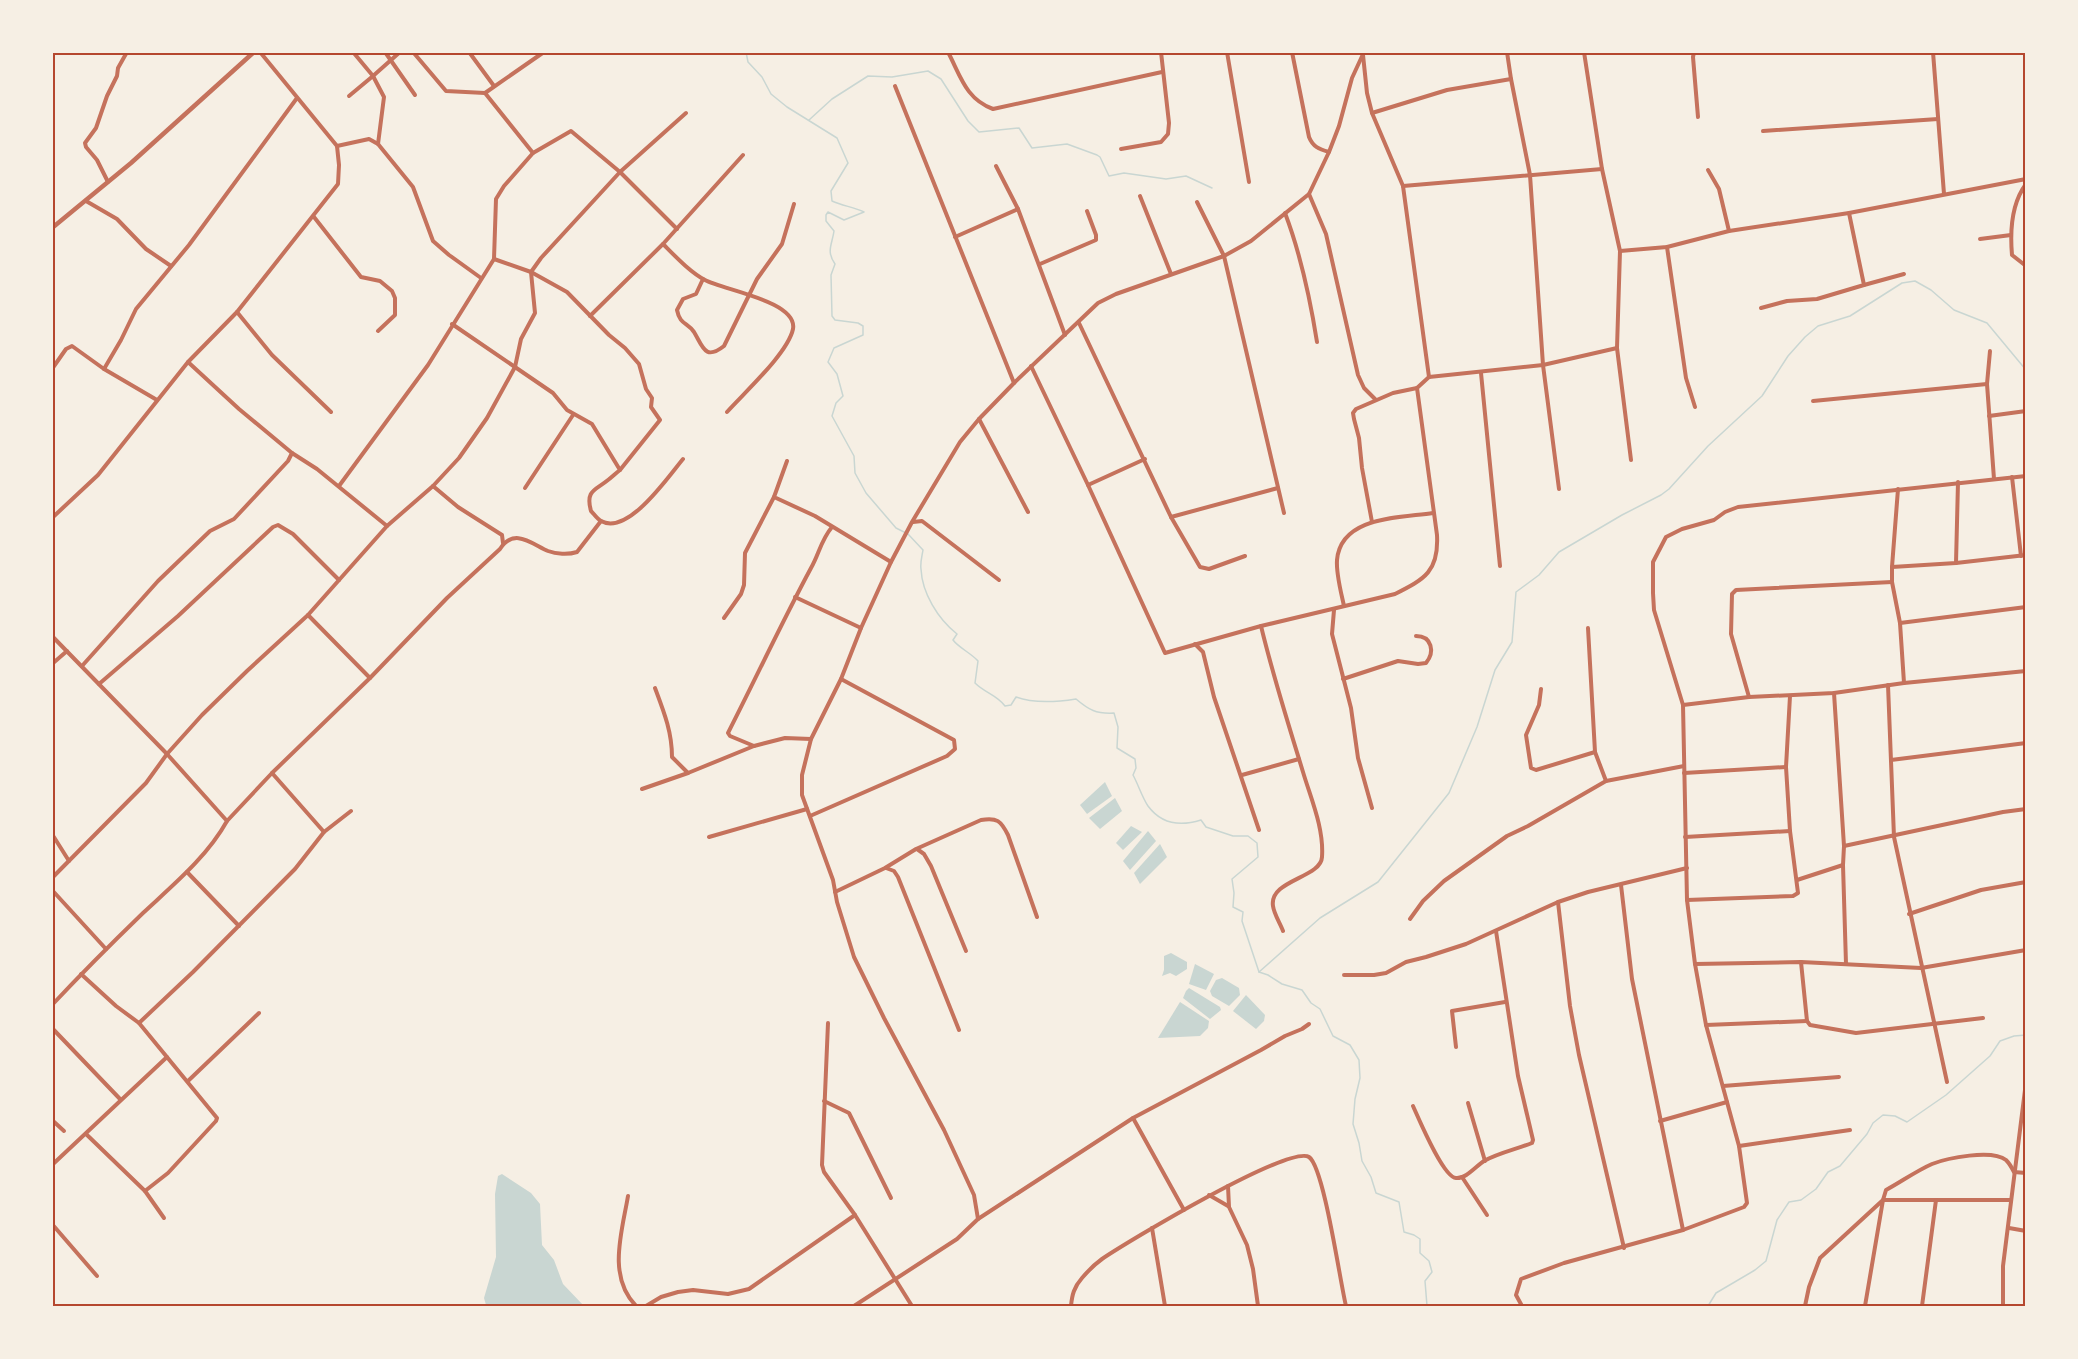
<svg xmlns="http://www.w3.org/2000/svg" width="2078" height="1359" viewBox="0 0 2078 1359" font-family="'Source Sans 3',sans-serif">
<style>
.water{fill:#c9d6d2}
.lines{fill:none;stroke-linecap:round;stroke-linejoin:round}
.stream{stroke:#c9d6d2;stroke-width:1.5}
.minor{stroke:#c5725c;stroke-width:4}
.tertiary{stroke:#c5725c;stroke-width:4.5}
.neatline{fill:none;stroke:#b5482f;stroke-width:2}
</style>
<rect width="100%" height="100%" fill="#f6efe4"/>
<g class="water">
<path d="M1105,782L1112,796L1087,814L1080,805Z"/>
<path d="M1115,798L1122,811L1100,829L1089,818Z"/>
<path d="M1131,826L1142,832L1123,850L1116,843Z"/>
<path d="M1148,831L1156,841L1130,870L1123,861Z"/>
<path d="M1160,844L1167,857L1140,884L1134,873Z"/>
<path d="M1171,953L1187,962V969L1176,976L1170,973L1162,976L1164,970V956Z"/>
<path d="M1195,964L1214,974L1206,990L1189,984Z"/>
<path d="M1222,978L1239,988L1240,995L1229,1006L1212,996L1210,991L1216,980Z"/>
<path d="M1189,988L1220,1007L1221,1010L1210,1019L1183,998L1186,991Z"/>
<path d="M1246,995L1265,1015L1264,1021L1256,1029L1233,1011Z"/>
<path d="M1180,1002L1209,1021L1208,1028L1200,1036L1158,1038Z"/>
<path d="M502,1174L531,1193L540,1204L542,1245L554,1260L563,1284L584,1306L486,1305L484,1298L496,1257L495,1194L498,1176Z"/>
</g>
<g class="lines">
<g class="stream">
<path d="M746,52L748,62L762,77L771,94L787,107L837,138L848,163L831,191L832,201C843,206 854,207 864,212L844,220L828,212L826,215V221L834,231C832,245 826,251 835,264L831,275L832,316L835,320L858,323L863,326V335L834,348L828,362L837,374L843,396L836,403L832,416L854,456L855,473L866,493L896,528L908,534L923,550C922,556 920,563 921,569C922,593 938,619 957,634L953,640C959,648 971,653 978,661L975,683C985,693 997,695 1005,706L1011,705L1016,697C1035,704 1057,702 1076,699C1089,710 1096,714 1114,713L1118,727L1117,748L1135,759L1136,768L1133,775C1138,784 1142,797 1148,806C1162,825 1182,826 1201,820L1206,827L1233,836H1248L1257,843L1258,857L1232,879L1234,893L1233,907L1243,912L1242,921L1259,972L1268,975L1282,984L1302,990L1311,1003L1320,1009L1333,1036L1350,1045L1359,1060L1360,1078L1355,1099L1353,1124L1359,1143L1362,1161L1371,1177L1376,1193L1399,1202L1404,1232L1414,1235L1420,1239V1253L1429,1261L1432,1272L1425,1281L1427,1306"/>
<path d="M809,120L832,99L868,76L892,77L928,71L941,79L968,121L979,132L1019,128L1032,148L1067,144L1097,155L1100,157L1109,176L1124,173L1166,179L1186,176L1212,188"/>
<path d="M1259,972L1320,918L1378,882L1449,793L1477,727L1495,670L1512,642L1516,592L1539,575L1559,552L1622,515L1661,495L1669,489L1708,446L1762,396L1788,356L1805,337L1818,326L1850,316L1902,283L1915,281L1931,290L1954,310L1987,323L2026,370"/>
<path d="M1708,1306L1716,1293L1755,1270L1766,1261L1777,1220L1789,1202L1801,1200L1816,1189L1828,1172L1840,1166L1867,1134L1873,1123L1883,1115L1895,1116L1907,1122L1946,1095L1990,1056L2000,1041L2014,1036L2026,1035"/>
</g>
<g class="minor">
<path d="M353,52L373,76L400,52"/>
<path d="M385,52L415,95"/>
<path d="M413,52L446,91L485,93"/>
<path d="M469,52L494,86"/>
<path d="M948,52C961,77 966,99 993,109L1162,72"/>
<path d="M1227,52L1249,182"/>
<path d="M1292,52L1309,137C1313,147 1319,149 1329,152"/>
<path d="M1507,52L1511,79L1530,175L1543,365L1559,489"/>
<path d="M1584,52L1602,169L1620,251L1617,348L1631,460"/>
<path d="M1694,52L1693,57L1698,117"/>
<path d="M1933,52L1944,194"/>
<path d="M1363,55L1367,93L1372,113L1403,186L1429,377"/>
<path d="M895,86L1014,383"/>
<path d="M349,96L373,76L384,97L378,144"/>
<path d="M1372,113L1447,90L1511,79"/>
<path d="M1763,131L1938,119"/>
<path d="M337,146L369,139L378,144L413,187L433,241L449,255L481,278"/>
<path d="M1121,149L1161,142L1168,134L1169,123L1161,52"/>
<path d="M533,153L485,93L544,52"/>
<path d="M996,166L1018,209L1065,335"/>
<path d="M1708,170L1719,189L1729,231"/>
<path d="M108,182L97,160L86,147L85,143L96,128L107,96L117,76L118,68L127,52"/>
<path d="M2026,184C2011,204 2010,232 2012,255L2026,266"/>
<path d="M1403,186L1602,169"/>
<path d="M1309,194L1326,234L1358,375L1364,388L1375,399"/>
<path d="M1140,196L1171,274"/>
<path d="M86,201L117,219L146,249L171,266"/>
<path d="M1197,202L1224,256L1284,513"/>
<path d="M1285,213C1301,255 1310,298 1317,342"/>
<path d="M314,217L361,277L380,281L392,291L395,298V315L378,331"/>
<path d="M955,237L1018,209"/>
<path d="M1980,239L2011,235"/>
<path d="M1667,247L1686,378L1695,407"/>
<path d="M1620,251L1667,247L1729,231L1849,213L2026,179"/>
<path d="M494,259L531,272L567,292L609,335L625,348L639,364L646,389L652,398L651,407L660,420L620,470"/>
<path d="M1040,264L1096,240V235L1087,211"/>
<path d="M703,279L696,294L683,299L677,310C680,325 687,322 694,332C703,347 705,361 724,346L757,279L782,244L794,204"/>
<path d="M1864,285L1904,274"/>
<path d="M1761,308L1787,301L1817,299L1864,285L1849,213"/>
<path d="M237,312L272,355L331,412"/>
<path d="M590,316L663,244"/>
<path d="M1079,323L1171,517L1200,567L1209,569L1245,556"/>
<path d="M452,324L553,393L567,410L592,424L620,470C616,473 612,477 608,480C596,490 585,490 591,511C594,514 597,519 601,521C628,536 668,477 683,459"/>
<path d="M1990,351L1987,384L1994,479"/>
<path d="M188,362L239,409L292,453L317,469L387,526"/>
<path d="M1031,366L1088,485L1165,653L1261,626L1395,594C1425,579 1439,571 1437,535L1417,388"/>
<path d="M52,369L66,349L72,346L104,369L157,400"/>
<path d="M104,369L121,340L136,309L189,245L297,98"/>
<path d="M1481,373L1500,566"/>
<path d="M1813,401L1987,384"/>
<path d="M727,412C744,393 788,353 793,329C798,301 723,290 705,280C690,272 676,257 663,244L743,155"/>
<path d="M1989,416L2026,411"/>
<path d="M979,419L1028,512"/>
<path d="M787,461L774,497L815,516L891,562"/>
<path d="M2012,477L2021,556"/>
<path d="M1088,485L1145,459"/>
<path d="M339,486L428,365L494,259L496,199L504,186L533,153L571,131L620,172L677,229"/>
<path d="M433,486L458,507L502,535L503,543"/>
<path d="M525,488L573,415"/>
<path d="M1898,489L1892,567V582L1900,623L1904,683"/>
<path d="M1171,517L1278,488"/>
<path d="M52,518L98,475L188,362L237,312L338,184L339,165L337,146L260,52"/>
<path d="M913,522L922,521L999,580"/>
<path d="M1372,522L1362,468L1359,438L1354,419L1353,413L1356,409L1393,393L1417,388L1429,377L1543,365L1617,348"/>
<path d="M1956,563L1958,482"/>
<path d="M1892,567L1956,563L2026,555"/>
<path d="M795,597L861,628"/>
<path d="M1344,606C1341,592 1336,574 1337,560C1341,516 1400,518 1433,513"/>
<path d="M1334,610L1332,634L1351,708L1358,758L1372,808"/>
<path d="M308,615L370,678"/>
<path d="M724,618L741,594L744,585L745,553L774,497"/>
<path d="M1900,623L2026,607"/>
<path d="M1261,626C1273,676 1288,723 1303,772C1311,799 1324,828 1322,857C1321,878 1269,880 1273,906C1274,914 1280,923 1283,931"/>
<path d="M1588,628L1595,752L1606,781"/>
<path d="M52,636L167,754L227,821C207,857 173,885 143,913C112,943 82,973 52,1005"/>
<path d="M1195,644L1203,652L1214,697L1259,830"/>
<path d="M52,664L67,651"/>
<path d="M82,666L158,581L210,531L234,519L288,461L292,453"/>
<path d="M1343,679L1398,661L1418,664L1426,663C1435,652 1432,636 1416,636"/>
<path d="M99,684L178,616L273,527L278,525L293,534L339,580"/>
<path d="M1888,685L1894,837L1947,1082"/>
<path d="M655,688C664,712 672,732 672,757L688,773"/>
<path d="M1541,689L1539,705L1526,735L1531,768L1536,770L1595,752"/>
<path d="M1834,693L1844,846L1843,865L1846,964"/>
<path d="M1749,697L1731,634L1732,594L1736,590L1892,582"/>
<path d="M1683,705L1749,697L1834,693L1904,683L2026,671"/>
<path d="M754,746L730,736L728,733C756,678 782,622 811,568C819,554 821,540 832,527"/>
<path d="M1891,760L2026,743"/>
<path d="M272,773L324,832"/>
<path d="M1684,773L1786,767"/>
<path d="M1242,775L1299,759"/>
<path d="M642,789L688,773L754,746L785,738L811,739"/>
<path d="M810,816L947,756L955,749L954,740L841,679"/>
<path d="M227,821L272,773L370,678L447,598L500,549C514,527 532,544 548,551C556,554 568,555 577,552L601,521"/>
<path d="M52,834L69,861"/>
<path d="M709,837L807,809"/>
<path d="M1685,837L1790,831"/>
<path d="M1844,846L2003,812L2026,809"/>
<path d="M917,849L924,854L931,866L966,951"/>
<path d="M886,868L894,871L898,877L959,1030"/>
<path d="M187,872L239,926"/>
<path d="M52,878L146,783L167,754L202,715L247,671L308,615L387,526L433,486L459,458L487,418L515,367L521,339L535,313L531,272L541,258L620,172L686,113"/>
<path d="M1797,880L1843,865"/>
<path d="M1621,885L1632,979L1683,1230"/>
<path d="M52,890L106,949"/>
<path d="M835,892L885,868L916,849L981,820C997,817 1001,821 1008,835L1037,917"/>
<path d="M1687,900L1793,896L1798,893L1790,831L1786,767L1790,696"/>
<path d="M1558,902L1570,1006L1579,1055L1624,1248"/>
<path d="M1909,914L1981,890L2026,882"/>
<path d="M1410,919L1423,901L1444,881L1507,836L1528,826L1606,781L1684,766"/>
<path d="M1801,962L1807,1021L1810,1025L1856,1033L1983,1018"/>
<path d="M1695,964L1801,962L1921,968L2026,950"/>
<path d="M81,974L116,1006L139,1023L217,1118L216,1121L168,1173L145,1191"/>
<path d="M1344,975H1374L1386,973L1406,962L1426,957L1466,944L1558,902L1588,892L1687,868"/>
<path d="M139,1023L193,972L295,869L324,832L351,811"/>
<path d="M828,1023L822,1165L824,1172L855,1215L912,1306"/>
<path d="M1706,1025L1807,1021"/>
<path d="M52,1028L120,1099"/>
<path d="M1456,1047L1452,1011L1505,1002"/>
<path d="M188,1081L259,1013"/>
<path d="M1723,1086L1839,1077"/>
<path d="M824,1101L849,1113L891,1198"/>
<path d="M1468,1103L1485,1161"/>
<path d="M1413,1106C1419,1119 1443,1177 1456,1178C1466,1179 1476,1166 1484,1161C1498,1153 1517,1149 1532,1143L1533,1140L1518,1076L1496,931"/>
<path d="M1133,1118L1184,1210"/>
<path d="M52,1120L64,1131"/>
<path d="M1660,1121L1727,1102"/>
<path d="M86,1134L145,1191L164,1218"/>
<path d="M1739,1146L1850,1130"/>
<path d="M52,1165L167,1057"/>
<path d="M1462,1177L1487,1215"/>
<path d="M1228,1186L1229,1207L1247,1245L1253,1269L1258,1306"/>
<path d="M1209,1195L1228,1206"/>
<path d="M628,1196C622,1232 607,1276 636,1306"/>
<path d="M978,1219L974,1195L944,1130L884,1018L854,957L837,902L833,880L802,795V775L811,739L841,679L861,628L891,562L912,522L960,442L979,419L1014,383L1098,303L1116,294L1224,256L1251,241L1309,194L1329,152L1339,126L1352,78L1364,52"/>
<path d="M52,1224L97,1276"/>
<path d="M1152,1228L1165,1306"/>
<path d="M2009,1228L2026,1231"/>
<path d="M646,1306L661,1297L678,1292L693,1290L728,1294L749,1289L855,1215"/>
<path d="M854,1306L957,1239L978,1219L1133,1118L1261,1050L1285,1036L1302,1029L1309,1024"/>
<path d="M1071,1306C1072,1295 1074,1287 1082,1278C1088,1271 1095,1264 1102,1259C1127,1242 1290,1144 1309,1157C1324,1167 1340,1282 1346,1306"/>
<path d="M1522,1306L1516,1295L1521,1279L1564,1263L1683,1230L1744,1207L1747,1203L1739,1146L1706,1025L1695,964L1687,900L1683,705L1654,610L1653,593V562L1666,537L1682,529L1714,520L1725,512L1738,507L2026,476"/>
<path d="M1805,1306L1809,1287L1820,1258L1883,1200H2010"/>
<path d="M1865,1306L1883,1200L1886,1190C1901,1182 1916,1171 1932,1164C1947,1158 1992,1149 2006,1160C2009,1163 2012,1168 2014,1172L2026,1173"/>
<path d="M1922,1306L1936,1200"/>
<path d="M2003,1306V1266L2026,1082"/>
</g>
<path class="tertiary" d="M52,228L131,163L254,52"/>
</g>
<rect width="2078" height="1359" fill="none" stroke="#f6efe4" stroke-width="108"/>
<rect x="54" y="54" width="1970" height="1251" class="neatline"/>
</svg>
